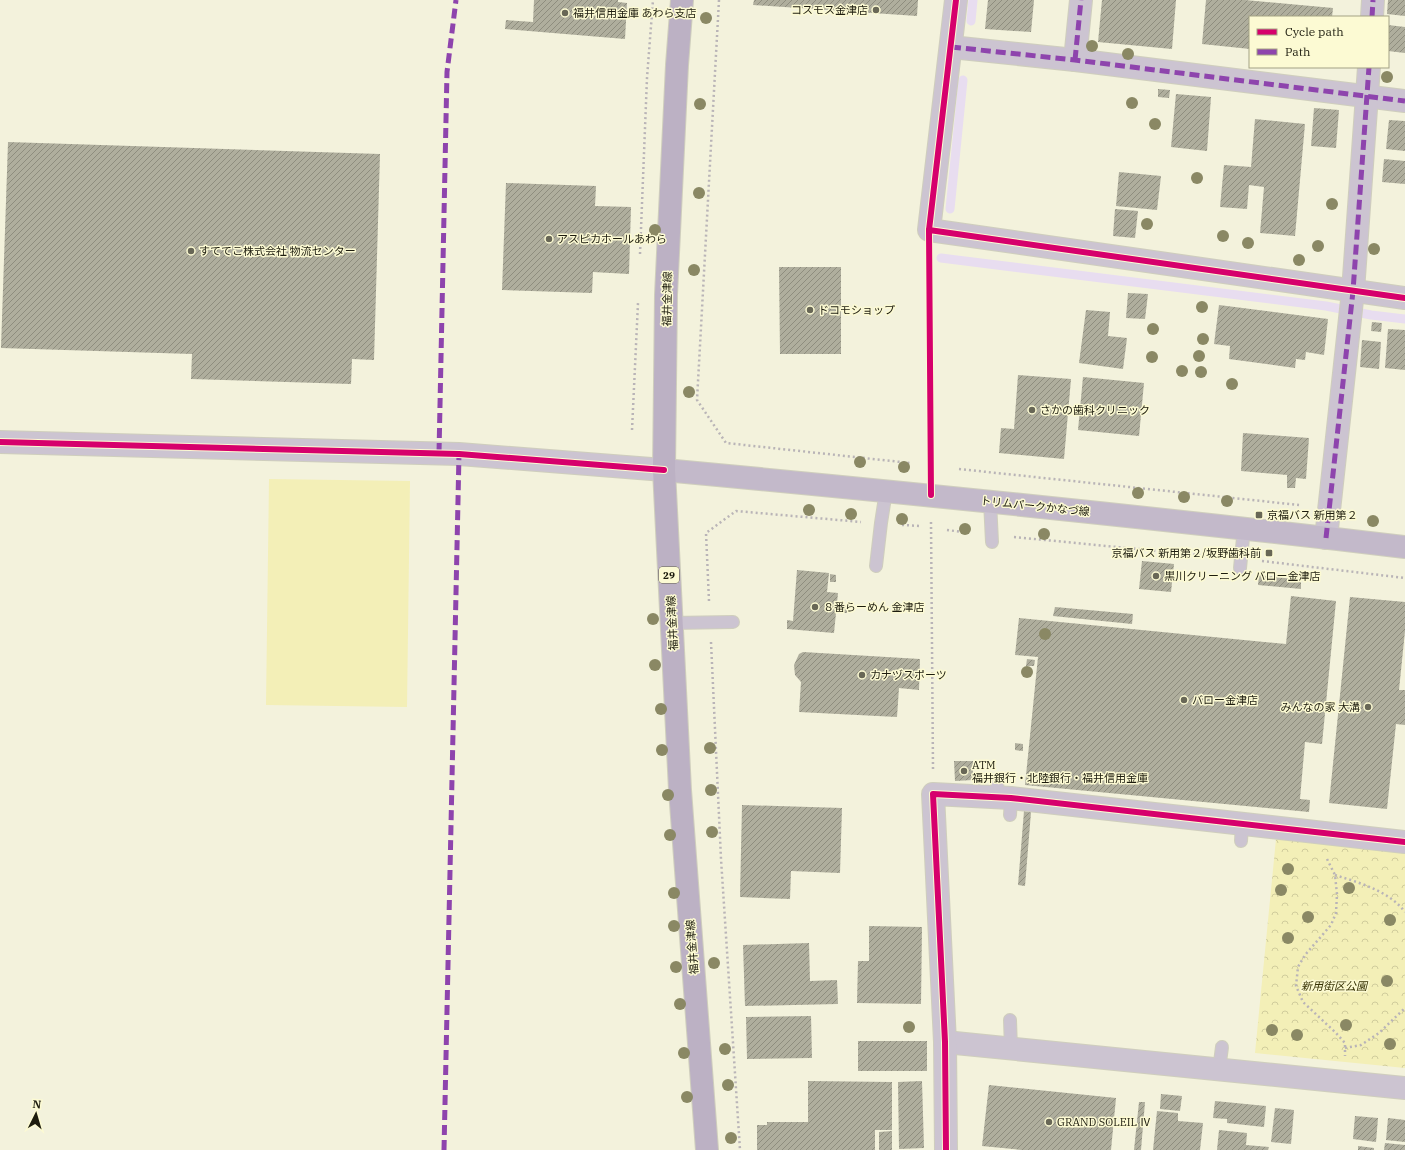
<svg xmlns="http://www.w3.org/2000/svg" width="1405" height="1150" viewBox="0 0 1405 1150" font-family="'IBM Plex Serif','Noto Sans JP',serif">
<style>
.park{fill:url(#park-crowns)}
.pitch{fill:#f3efb7}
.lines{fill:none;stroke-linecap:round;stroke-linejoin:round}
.stream{stroke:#e8ddf0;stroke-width:9}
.building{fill:url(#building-hatch)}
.lane-casing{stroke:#cfcebd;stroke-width:14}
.street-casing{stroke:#cfcebd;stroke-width:24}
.secondary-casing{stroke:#cfcebd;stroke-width:24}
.primary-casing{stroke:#cfcebd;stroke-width:24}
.path{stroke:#b9b4b7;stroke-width:2.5;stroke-dasharray:2 3;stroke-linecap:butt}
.lane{stroke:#ccc4d1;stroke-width:12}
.street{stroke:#ccc4d1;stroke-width:22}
.secondary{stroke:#c3b9ca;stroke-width:22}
.primary{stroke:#bcb1c4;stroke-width:22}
.quiet{stroke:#8e44ad;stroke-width:5;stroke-dasharray:10 5;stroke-linecap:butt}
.cycleway-casing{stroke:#fcfad3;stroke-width:8}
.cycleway{stroke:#d6006c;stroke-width:6}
.tree{fill:#8a8864}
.poi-dot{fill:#686756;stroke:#fcfad3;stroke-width:1.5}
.labels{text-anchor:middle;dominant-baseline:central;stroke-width:3;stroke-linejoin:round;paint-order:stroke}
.shield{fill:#fcfad3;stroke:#605f49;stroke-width:1}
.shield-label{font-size:10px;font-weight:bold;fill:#1d1c0e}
.poi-label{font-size:11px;fill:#1d1c0e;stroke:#fcfad3;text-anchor:start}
.street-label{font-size:11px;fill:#1d1c0e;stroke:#fcfad3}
.park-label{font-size:11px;font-style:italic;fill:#353102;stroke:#fcfad3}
</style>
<defs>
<pattern id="park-crowns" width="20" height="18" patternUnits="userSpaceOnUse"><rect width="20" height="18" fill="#f3efb7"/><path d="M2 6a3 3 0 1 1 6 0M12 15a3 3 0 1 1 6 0" fill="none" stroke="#d0cc9c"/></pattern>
<pattern id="building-hatch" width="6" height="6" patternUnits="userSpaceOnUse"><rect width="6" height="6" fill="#afae9d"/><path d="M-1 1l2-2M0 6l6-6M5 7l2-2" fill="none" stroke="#8e8d7e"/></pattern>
</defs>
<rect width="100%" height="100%" fill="#f3f2dc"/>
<path class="park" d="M1276,839L1405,852V1068L1255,1053Z"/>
<path class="pitch" d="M269,479L410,481L407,707L266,705Z"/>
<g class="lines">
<g class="stream">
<path d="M971,21L973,0"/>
<path d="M950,209L963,80"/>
<path d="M941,258L1326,306L1371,315L1405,319"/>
</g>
</g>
<g class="building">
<path d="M534,0H618V2L627,3L625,39L505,29L506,20L533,22Z"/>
<path d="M754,0H918L917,16L753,5Z"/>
<path d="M988,0H1034L1031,32L985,29Z"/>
<path d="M1102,0H1176L1172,49L1098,42Z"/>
<path d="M1206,0H1245L1333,8L1332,17H1250V49L1202,44Z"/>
<path d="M1388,0H1405V16L1387,14Z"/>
<path d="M1388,25L1405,27V53L1388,51Z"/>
<path d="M1158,89L1170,90L1169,98L1158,97Z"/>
<path d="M1176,94L1211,97L1207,151L1171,147Z"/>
<path d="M1314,108L1339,110L1336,148L1311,146Z"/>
<path d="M1255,119L1305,124L1295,236L1260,233L1264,187L1249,185L1247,209L1220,207L1224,165L1251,167Z"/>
<path d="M1389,120L1405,121V151L1386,149Z"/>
<path d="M8,142L380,154L374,360L352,359L351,384L191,379L192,354L1,348Z"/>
<path d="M1384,159L1405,161V184L1382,182Z"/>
<path d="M1119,172L1161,176L1157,210L1116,206Z"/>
<path d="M506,183L596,186L595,206L631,207L629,274L593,272L592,293L502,290Z"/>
<path d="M1115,209L1138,211L1135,238L1113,236Z"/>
<path d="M779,267H841V354H780Z"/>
<path d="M1128,293L1148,294L1145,319L1126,318Z"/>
<path d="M1219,305L1328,319L1324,355L1306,352L1305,360L1296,359L1295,368L1229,359L1230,346L1214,344Z"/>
<path d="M1086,310L1110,312L1108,336L1127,338L1123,369L1079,363Z"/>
<path d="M1372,322L1382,323L1381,332L1371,331Z"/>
<path d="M1388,329L1405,330V370L1385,368Z"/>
<path d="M1362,340L1381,342L1379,369L1360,367Z"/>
<path d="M1018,375L1071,379L1064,459L999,453L1001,428L1014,429Z"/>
<path d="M1083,377L1144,383L1139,436L1078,430Z"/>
<path d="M1243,433L1309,438L1306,479L1296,478L1295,488H1287V475L1241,471Z"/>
<path d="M1142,561L1174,564L1171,592L1139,589Z"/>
<path d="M797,570L829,573L827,592L838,593L834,633L787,629V620L793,621Z"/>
<path d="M830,574L836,575V582H830Z"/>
<path d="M1259,575L1301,580V589L1258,585Z"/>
<path d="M1291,596L1336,601L1322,744L1305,742L1300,799L1310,800L1309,812L1025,785L1038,657L1015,655L1019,618L1286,644Z"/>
<path d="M1350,597L1405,602V631L1399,690H1405V725L1396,724L1387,809L1329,803Z"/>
<path d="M842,605L848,606L847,613H841Z"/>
<path d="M1055,607L1133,614L1132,624L1053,616Z"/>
<path d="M803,652L920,659L919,690L899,688L897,717L799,712L801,682L795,675L794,665L799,654Z"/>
<path d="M1027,659L1035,660L1034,666H1026Z"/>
<path d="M1015,743L1023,744V751L1015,750Z"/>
<path d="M954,761H973V780L955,781Z"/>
<path d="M742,805L842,808L840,873L791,871L790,899L740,897Z"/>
<path d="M1024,811L1031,812L1025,886L1018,885Z"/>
<path d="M869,926L922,927L921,1004L857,1003L858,961H869Z"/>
<path d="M809,943L810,981L837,980L838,1004L745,1006L743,945Z"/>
<path d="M811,1016L812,1058L747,1059L746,1017Z"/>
<rect x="858" y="1041" width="69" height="30"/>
<path d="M808,1081L892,1082V1130H875V1150H757V1125H767V1122H808Z"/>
<path d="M922,1081L924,1148L899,1149L898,1082Z"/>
<path d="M989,1085L1116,1098L1111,1150H1022L982,1146Z"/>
<path d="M1161,1094L1182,1096L1180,1111L1160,1109Z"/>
<path d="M1215,1101L1266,1106L1264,1127L1227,1123V1119L1213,1118Z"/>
<path d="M1139,1102H1145L1141,1150H1134Z"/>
<path d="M1275,1108L1294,1110L1291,1144L1271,1142Z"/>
<path d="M1157,1111L1178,1113V1121L1203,1123L1200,1150H1153Z"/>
<path d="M1355,1116L1378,1118L1376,1142L1353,1139Z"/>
<path d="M1388,1118L1405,1120V1142L1386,1140Z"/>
<path d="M1219,1130L1247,1133L1246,1145L1269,1147L1268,1150H1217Z"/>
<path d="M892,1131V1150H879V1132Z"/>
<path d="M1385,1143L1405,1145V1150H1384Z"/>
<path d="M1358,1146L1374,1148V1150H1358Z"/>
</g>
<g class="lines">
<defs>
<g id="lane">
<path d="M990,501L992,542"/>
<path d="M876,566L881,523L886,491"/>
<path d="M1240,568L1244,528"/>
<path d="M672,623L733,622"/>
<path d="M997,780L998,797"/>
<path d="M1010,815L1011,798"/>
<path d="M1241,841L1242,824"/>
<path d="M1010,1020L1011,1049"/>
<path d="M1219,1070L1222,1047"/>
</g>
<g id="street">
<path d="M956,0L929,230L1405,298"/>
<path d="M1372,17L1373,0"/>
<path d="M951,47L1075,60L1405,101"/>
<path d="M1075,60L1081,0"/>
<path d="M0,442L459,454L664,470"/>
<path d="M1326,538L1353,291L1369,67"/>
<path d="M945,1042L1405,1088"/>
<path d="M946,1150L945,1042L933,794L1011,798L1405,842"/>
</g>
<path id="secondary" d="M664,470C912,493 1158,518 1405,547"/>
<path id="primary" d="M682,0L677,65L666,295L664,470L680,790L707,1150"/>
</defs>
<use href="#lane" class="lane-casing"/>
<use href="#street" class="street-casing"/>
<use href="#secondary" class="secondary-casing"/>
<use href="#primary" class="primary-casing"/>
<g class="path">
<path d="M719,0L697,400L726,443L910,463"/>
<path d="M640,254L647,78L653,0"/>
<path d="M632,430L638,303"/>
<path d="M959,469L1299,505"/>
<path d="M931,522L933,769"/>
<path d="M902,525L921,526"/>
<path d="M947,530L971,533"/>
<path d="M1014,537L1220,557"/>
<path d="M1262,561L1405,578"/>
<path d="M709,601L706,533L736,511L861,522"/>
<path d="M711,642L721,859L740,1150"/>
<path d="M1327,859L1335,875L1337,894L1336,913L1331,925L1305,955L1298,967L1296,986L1303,1002L1336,1033L1345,1043V1056"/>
<path d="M1335,875C1360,883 1389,891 1405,912"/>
<path d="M1345,1048L1361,1045L1379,1033L1405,1008"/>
</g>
<use href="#lane" class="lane"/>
<use href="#street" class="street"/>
<use href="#secondary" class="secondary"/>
<use href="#primary" class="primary"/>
<g class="quiet">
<path d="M1372,17L1373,0"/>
<path d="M951,47L1075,60L1405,101"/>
<path d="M1075,60L1081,0"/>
<path d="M439,453L447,72L456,0"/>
<path d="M1326,538L1353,291L1369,67"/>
<path d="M444,1150L459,454"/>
</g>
<defs>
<g id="cycleway">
<path d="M956,0L929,230L1405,298"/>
<path d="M929,230L931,495"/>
<path d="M0,442L459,454L664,470"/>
<path d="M946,1150L945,1042L933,794L1011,798L1405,842"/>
</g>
</defs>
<use href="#cycleway" class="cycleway-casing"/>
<use href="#cycleway" class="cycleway"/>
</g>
<g class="tree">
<circle cx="706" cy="18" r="6"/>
<circle cx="1092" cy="46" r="6"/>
<circle cx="1128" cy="54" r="6"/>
<circle cx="1387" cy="77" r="6"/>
<circle cx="1132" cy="103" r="6"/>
<circle cx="700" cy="104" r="6"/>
<circle cx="1155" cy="124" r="6"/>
<circle cx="1197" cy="178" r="6"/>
<circle cx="699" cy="193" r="6"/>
<circle cx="1332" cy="204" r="6"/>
<circle cx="1147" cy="224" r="6"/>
<circle cx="655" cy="230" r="6"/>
<circle cx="1223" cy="236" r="6"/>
<circle cx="1248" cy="243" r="6"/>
<circle cx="1318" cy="246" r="6"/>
<circle cx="1374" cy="249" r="6"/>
<circle cx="1299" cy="260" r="6"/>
<circle cx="694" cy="270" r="6"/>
<circle cx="1202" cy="307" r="6"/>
<circle cx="1153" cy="329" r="6"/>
<circle cx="1203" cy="339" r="6"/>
<circle cx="1199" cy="356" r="6"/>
<circle cx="1152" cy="357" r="6"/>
<circle cx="1182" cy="371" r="6"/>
<circle cx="1201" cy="372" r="6"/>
<circle cx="1232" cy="384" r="6"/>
<circle cx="689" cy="392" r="6"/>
<circle cx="860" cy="462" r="6"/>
<circle cx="904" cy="467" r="6"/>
<circle cx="1138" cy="493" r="6"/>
<circle cx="1184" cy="497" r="6"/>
<circle cx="1227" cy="501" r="6"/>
<circle cx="809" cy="510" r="6"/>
<circle cx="851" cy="514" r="6"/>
<circle cx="902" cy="519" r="6"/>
<circle cx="1373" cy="521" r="6"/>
<circle cx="965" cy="529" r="6"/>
<circle cx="1044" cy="534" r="6"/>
<circle cx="653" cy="619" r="6"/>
<circle cx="1045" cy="634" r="6"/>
<circle cx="655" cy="665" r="6"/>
<circle cx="1027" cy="672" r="6"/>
<circle cx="661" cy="709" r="6"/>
<circle cx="710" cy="748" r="6"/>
<circle cx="662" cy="750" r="6"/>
<circle cx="711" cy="790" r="6"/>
<circle cx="668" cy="795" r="6"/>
<circle cx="712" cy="832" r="6"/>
<circle cx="670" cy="835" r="6"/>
<circle cx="1288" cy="869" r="6"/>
<circle cx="1349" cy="888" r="6"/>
<circle cx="1281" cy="890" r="6"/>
<circle cx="674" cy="893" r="6"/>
<circle cx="1308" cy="917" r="6"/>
<circle cx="1390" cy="920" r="6"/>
<circle cx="674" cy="926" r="6"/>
<circle cx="1288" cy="938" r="6"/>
<circle cx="714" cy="963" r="6"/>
<circle cx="676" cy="967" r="6"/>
<circle cx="1387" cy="981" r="6"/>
<circle cx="680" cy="1004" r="6"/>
<circle cx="1346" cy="1025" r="6"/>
<circle cx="909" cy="1027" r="6"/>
<circle cx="1272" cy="1030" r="6"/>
<circle cx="1297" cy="1035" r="6"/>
<circle cx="1390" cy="1044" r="6"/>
<circle cx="725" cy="1049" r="6"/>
<circle cx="684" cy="1053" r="6"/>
<circle cx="728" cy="1085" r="6"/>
<circle cx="687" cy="1097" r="6"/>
<circle cx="731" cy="1138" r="6"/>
</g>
<g class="poi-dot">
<circle cx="876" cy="10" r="4"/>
<circle cx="565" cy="13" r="4"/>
<circle cx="549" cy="239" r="4"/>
<circle cx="191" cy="251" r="4"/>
<circle cx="810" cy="310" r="4"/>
<circle cx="1032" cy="410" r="4"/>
<rect x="1255" y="511" width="8" height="8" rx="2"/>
<rect x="1265" y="549" width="8" height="8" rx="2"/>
<circle cx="1156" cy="576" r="4"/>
<circle cx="815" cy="607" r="4"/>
<circle cx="862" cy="675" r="4"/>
<circle cx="1184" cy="700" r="4"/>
<circle cx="1368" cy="707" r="4"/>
<circle cx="964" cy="771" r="4"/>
<circle cx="1049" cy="1122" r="4"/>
</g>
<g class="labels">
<rect class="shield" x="659" y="567" width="20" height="16" rx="3"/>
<g class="shield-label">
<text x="669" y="575">29</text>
</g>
<g class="poi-label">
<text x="868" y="10" text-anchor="end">コスモス金津店</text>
<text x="573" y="13">福井信用金庫 あわら支店</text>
<text x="557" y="239">アスピカホールあわら</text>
<text x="199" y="251">すててこ株式会社 物流センター</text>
<text x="818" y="310">ドコモショップ</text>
<text x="1040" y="410">さかの歯科クリニック</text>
<text x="1267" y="515">京福バス 新用第２</text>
<text x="1261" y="553" text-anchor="end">京福バス 新用第２/坂野歯科前</text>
<text x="1164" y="576">黒川クリーニング バロー金津店</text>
<text x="823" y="607">８番らーめん 金津店</text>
<text x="870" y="675">カナヅスポーツ</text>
<text x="1192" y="700">バロー金津店</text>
<text x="1360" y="707" text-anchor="end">みんなの家 大溝</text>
<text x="972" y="765">ATM<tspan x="972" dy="13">福井銀行・北陸銀行・福井信用金庫</tspan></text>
<text x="1057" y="1122">GRAND SOLEIL Ⅳ</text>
</g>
<g class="street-label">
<text transform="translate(667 299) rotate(-89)">福井金津線</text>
<text transform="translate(1035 506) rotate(6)">トリムパークかなづ線</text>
<text transform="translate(672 623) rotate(-93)">福井金津線</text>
<text transform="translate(692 947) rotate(-94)">福井金津線</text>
</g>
<g class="park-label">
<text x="1334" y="986">新用街区公園</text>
</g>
</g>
<rect x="1249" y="16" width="140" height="52" fill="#fcfad3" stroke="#a3a184"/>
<rect x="1257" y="29" width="20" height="6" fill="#d6006c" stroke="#a3a184"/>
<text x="1285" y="36" font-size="12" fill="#1d1c0e">Cycle path</text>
<rect x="1257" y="49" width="20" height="6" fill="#8e44ad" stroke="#a3a184"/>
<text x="1285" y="56" font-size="12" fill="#1d1c0e">Path</text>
<g transform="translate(36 1114) rotate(5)" stroke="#fcfad3" stroke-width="3" paint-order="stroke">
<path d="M0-3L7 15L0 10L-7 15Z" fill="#1d1c0e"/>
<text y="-6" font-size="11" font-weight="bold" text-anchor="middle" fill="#1d1c0e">N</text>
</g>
</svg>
